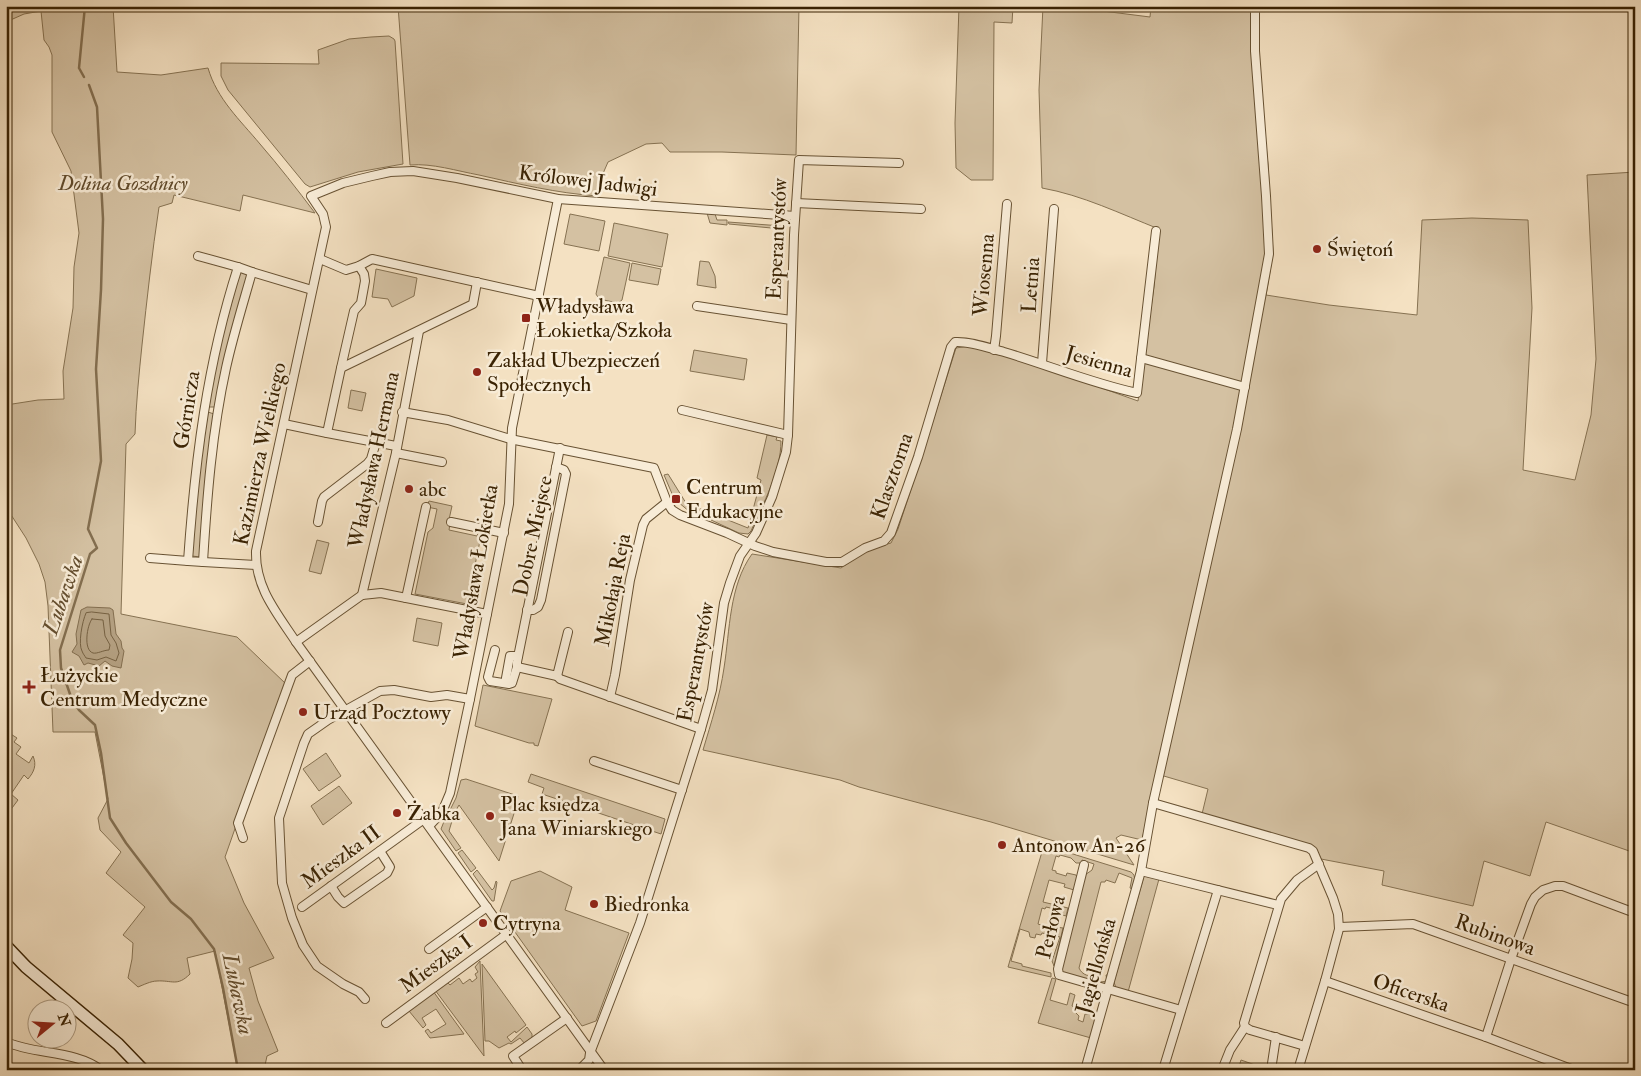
<svg xmlns="http://www.w3.org/2000/svg" width="1641" height="1076" viewBox="0 0 1641 1076" font-family="'IM FELL Double Pica',serif">
<style>
.green{fill:#d4c1a2;stroke:#867252}
.water{fill:#b4a081;stroke:#836e4f}
.lines{fill:none;stroke-linecap:round;stroke-linejoin:round}
.shore{stroke:#766142;stroke-width:1}
.stream{stroke:#836e4f;stroke-width:2.5}
.minor-casing{stroke:#685233;stroke-width:10}
.secondary-casing{stroke:#392203;stroke-width:14}
.minor{stroke:#f8ecd7;stroke-width:8}
.secondary{stroke:#f8ecd7;stroke-width:11}
.poi-dot{fill:#8f2418;stroke:#f8ecd7;stroke-width:2}
.labels{text-anchor:middle;dominant-baseline:central;stroke-width:5;stroke-linejoin:round;paint-order:stroke}
.street-label{font-size:21px;fill:#392203;stroke:#f8ecd7}
.park-label{font-size:21px;font-style:italic;fill:#604a2b;stroke:#f8ecd7}
.poi-label{font-size:21px;fill:#392203;stroke:#f8ecd7;text-anchor:start}
.water-label{font-size:22px;font-style:italic;fill:#644e2f;stroke:#f8ecd7}
</style>
<rect width="100%" height="100%" fill="#f4e1c2"/>
<filter id="stains"><feTurbulence type="fractalNoise" baseFrequency=".004" numOctaves="4"/><feColorMatrix values="0 0 0 0 .2 0 0 0 0 .09 0 0 0 0 .02 0 0 0 .5 -.17"/></filter>
<radialGradient id="worn" r=".72"><stop offset=".6" stop-color="#630" stop-opacity="0"/><stop offset="1" stop-color="#630" stop-opacity=".3"/></radialGradient>
<g class="green">
<path d="M6,6H113L117,72L161,75L208,68C217,99 240,120 260,144C279,166 297,189 315,213L243,195L240,211L174,195L172,203L159,207C152,253 147,299 142,345C139,374 136,404 135,434L126,444L121,614L237,637L286,684L225,857L244,903L274,958L249,968L258,1001L278,1051L267,1056L264,1070H238L215,951L187,958L190,974C177,987 172,980 157,981C151,981 143,985 138,987L128,978L132,959L133,943L123,935L145,907L106,873L121,852L100,830L98,818L108,799L95,732H53L48,606L45,582L39,564L26,538L6,507V405L38,400L64,399L63,371L73,308L74,267L79,233L71,171L52,132V55L49,47L44,40L41,11L24,14L6,22Z"/>
<path d="M398,6H799L796,155L722,152H670L662,143L646,144L608,162L598,185L597,196C556,193 519,184 479,175C457,171 432,163 410,165Z"/>
<path d="M959,6H1013L1012,23L994,22L993,180H971L956,168L955,123Z"/>
<path d="M1043,6H1063L1150,17L1151,6H1258L1257,25L1260,89L1268,165L1273,253L1266,295L1329,305L1417,315L1422,220L1472,218L1528,220L1532,308L1523,470L1575,480L1591,415L1596,359L1587,175L1635,172V853L1546,822L1530,876L1484,861L1473,906L1382,885L1384,871L1321,859L1315,847L1202,814L1208,789L1157,774L1142,840L1121,835L1116,838L1134,865L991,822L859,787L840,780L703,750C711,723 720,696 724,668C730,630 729,586 752,554L841,568L866,550L891,543L898,529L918,468L956,348L969,346L1046,368L1138,401L1154,286L1159,229C1121,214 1082,195 1042,188L1039,90Z"/>
<path d="M371,37L389,36L394,39L395,41L403,164L358,172L310,187L305,184L228,90L221,76V63L319,64L318,50L349,39Z"/>
<path d="M707,213L715,214L717,220H727V225L710,223Z"/>
<path d="M570,214L605,221L599,251L564,244Z"/>
<path d="M728,222L782,226V229L729,224Z"/>
<path d="M614,223L668,234L662,267L608,256Z"/>
<path d="M604,257L630,263L622,300L618,303L599,299L596,294Z"/>
<path d="M700,261L709,262L715,276L716,288L697,285Z"/>
<path d="M632,263L661,269L658,285L629,280Z"/>
<path d="M376,269L417,278L414,296L392,307L388,299L372,297Z"/>
<path d="M240,272L248,274L215,407H209L216,360Z"/>
<path d="M694,350L747,359L744,380L690,371Z"/>
<path d="M351,390L366,393L362,411L348,408Z"/>
<path d="M208,412L214,414L200,557L192,556L195,499Z"/>
<path d="M767,435L777,437L776,440L781,441C781,471 763,504 751,531L748,534L739,533L711,520L713,514L748,528L761,480L757,478Z"/>
<path d="M668,474L686,503L706,511L704,518L690,512L678,502L679,501L675,495L673,496L664,475Z"/>
<path d="M429,501L452,506L448,524H450L449,530L477,536L479,530L482,531L467,604L415,594L428,532L433,528L437,509L427,507Z"/>
<path d="M317,540L329,543L321,574L309,571Z"/>
<path d="M417,618L442,623L438,646L413,641Z"/>
<path d="M483,685L552,699L538,746L534,745V743H529L475,726Z"/>
<path d="M6,731L17,738L14,742L21,747L16,754L29,763L33,756C37,765 34,772 28,779L24,775L11,794L18,800L6,816Z"/>
<path d="M326,753L341,776L319,791L303,769Z"/>
<path d="M531,774L665,819L661,834L542,794L544,788L528,782Z"/>
<path d="M466,779L518,796L517,804L499,861L459,805L454,814H448L456,798L461,780Z"/>
<path d="M339,786L352,803L323,825L311,806Z"/>
<path d="M445,819L452,821L449,831L461,848L456,851L441,829Z"/>
<path d="M1044,845L1131,872C1137,876 1134,883 1132,889L1130,888L1132,878L1119,873L1115,883L1106,880L1105,882H1101L1079,968C1082,975 1090,978 1097,974L1101,982L1107,981L1106,975H1109L1107,982L1103,984L1064,974L1061,970L1085,875L1092,870L1094,864L1082,860L1081,863H1076L1071,858L1060,855L1059,857L1056,856L1052,870L1056,871V873L1066,876L1067,873L1076,875L1077,877L1074,890L1064,887L1065,884L1049,880L1043,902L1068,908L1066,916L1059,914V910L1046,907L1045,909L1042,908L1038,924L1041,925V927L1054,931L1056,927L1063,928L1054,966L1052,961L1060,937L1042,933L1041,935L1036,934L1035,938L1030,937L1029,932L1020,929L1011,961L1022,964V966L1051,973V977L1008,967Z"/>
<path d="M462,850L476,868L471,872L458,853Z"/>
<path d="M477,870L492,890L494,888L496,881L497,882L494,901H492L473,874Z"/>
<path d="M540,871L572,887L565,910L629,933L596,1021L582,1026L500,911L511,881Z"/>
<path d="M1144,876L1159,879L1128,992L1116,988L1114,982Z"/>
<path d="M480,961L484,1056L435,990L447,982L450,985L459,978L463,984L470,979L472,982L477,978L475,974L478,972L475,967Z"/>
<path d="M482,964L526,1025L516,1033L515,1031L507,1037L511,1042L527,1027L532,1034V1037L525,1044L520,1038L511,1044L509,1043L499,1048L489,1041H485Z"/>
<path d="M1052,978L1056,979L1050,1000L1067,1005L1070,993L1075,995L1072,1006L1075,1007L1074,1011L1079,1016L1078,1020L1083,1022L1085,1014H1090L1091,1011L1098,1013L1091,1038L1038,1023Z"/>
<path d="M433,991L464,1034L430,1038L425,1031L428,1029L431,1033L446,1024L436,1009L422,1018L426,1025L423,1028L409,1011Z"/>
<path d="M1241,1060L1258,1066L1257,1070H1238Z"/>
</g>
<path class="water" d="M87,607L110,608L113,610L116,634L121,641L122,648L124,651L121,668L112,666L105,661L99,666L88,663L84,665L79,656L72,652L77,644L76,634L81,610Z"/>
<g class="lines">
<g class="shore">
<path d="M92,612L109,614L111,635L116,643L119,653L116,661L106,657L97,660L86,658C85,656 83,654 82,651C78,644 82,622 86,613Z"/>
<path d="M92,619L103,620L105,636L110,645L109,650C104,650 97,654 93,653C83,650 87,625 92,619Z"/>
</g>
<g class="stream">
<path d="M84,77L79,68L85,6"/>
<path d="M89,85L97,107L103,219L101,290L96,369L101,461L88,529L97,548L90,554L60,650L61,668L71,697L79,710L95,725L101,753L110,818L126,843L171,902L191,919L214,949L223,988L238,1070"/>
</g>
<defs>
<g id="minor">
<path d="M796,203L921,209"/>
<path d="M198,256L238,267"/>
<path d="M320,259L346,270L359,266L372,259L539,296"/>
<path d="M238,267L252,272C243,304 233,336 226,368C212,432 207,497 203,562L188,561C195,461 207,363 238,267Z"/>
<path d="M252,272L312,290"/>
<path d="M697,306L791,320"/>
<path d="M994,350L996,336L1007,204"/>
<path d="M1141,358L1245,387"/>
<path d="M1042,363L1054,209"/>
<path d="M341,368L354,311L361,303L365,281L364,274L359,266"/>
<path d="M682,410L788,435"/>
<path d="M402,412L448,420L510,439L654,468L667,502L672,510L680,515L727,533L755,546L773,552L826,562H842L865,548L884,541L891,533L918,457L951,347L955,342C970,341 989,348 1004,352C1048,365 1091,383 1137,393L1156,231"/>
<path d="M284,424L327,433L341,368L473,304L477,282"/>
<path d="M327,433L396,446"/>
<path d="M560,448L517,662V667L557,676L568,632"/>
<path d="M396,453L442,462"/>
<path d="M318,522L322,501L324,497L367,464L371,459L376,442"/>
<path d="M451,522L504,533"/>
<path d="M150,558L188,561"/>
<path d="M203,562L256,565"/>
<path d="M362,595L396,453L419,331"/>
<path d="M406,598L426,507"/>
<path d="M527,610H533L538,607L541,600L566,474L564,470L556,467"/>
<path d="M296,642L362,595L381,593L487,614"/>
<path d="M495,650L488,677L490,681L509,684L512,683L517,667"/>
<path d="M557,676L560,679L701,729"/>
<path d="M506,678L510,656H518"/>
<path d="M610,697L615,675L630,580L643,525L646,519L667,502"/>
<path d="M594,761L682,790"/>
<path d="M1153,803L1309,848L1313,851L1333,898L1338,914L1339,929L1325,981L1298,1070"/>
<path d="M429,826L442,812L450,793L470,699L509,504L512,428L558,199"/>
<path d="M243,838L238,823L292,675L310,661"/>
<path d="M1084,865L1058,969L1059,975L1181,1010"/>
<path d="M1141,871L1278,905"/>
<path d="M331,886L338,897L344,903L387,873L390,867L380,851"/>
<path d="M302,907L424,819"/>
<path d="M1340,927L1413,924L1635,1003"/>
<path d="M429,949L487,907"/>
<path d="M1325,981L1486,1037L1574,1070"/>
<path d="M365,999L359,992L343,984L317,966L303,945L292,918L282,883L279,818L304,743L308,734L328,720L380,691L394,690L431,697L447,695L470,699"/>
<path d="M386,1023L507,934"/>
<path d="M1486,1037L1511,959L1531,904L1535,897L1543,890L1555,886H1563L1635,913"/>
<path d="M6,1042C36,1055 75,1050 101,1070"/>
<path d="M1305,1046L1250,1030L1245,1027L1244,1023L1281,899L1297,880L1319,864"/>
<path d="M522,1070L513,1056L567,1018"/>
<path d="M579,1070L589,1060L590,1053L640,923L701,729L712,690L724,603L730,583L740,556L756,533L772,497L786,452L788,435L794,235L799,160L899,163"/>
<path d="M604,1070L296,642C277,613 255,588 256,551L326,227L323,214L311,196L343,183L372,176L390,172L413,171L457,178L558,199L795,216"/>
<path d="M1085,1070L1141,871L1153,803L1237,429L1269,254L1266,196L1255,51V6"/>
<path d="M1163,1070L1218,890"/>
<path d="M1222,1070L1230,1050L1245,1027"/>
<path d="M1271,1070L1276,1037"/>
</g>
<path id="secondary" d="M6,946L26,967L118,1044L143,1070"/>
</defs>
<use href="#minor" class="minor-casing"/>
<use href="#secondary" class="secondary-casing"/>
<use href="#minor" class="minor"/>
<use href="#secondary" class="secondary"/>
</g>
<g class="poi-dot">
<circle cx="1317" cy="249" r="5"/>
<rect x="521" y="313" width="10" height="10" rx="2.5"/>
<circle cx="477" cy="372" r="5"/>
<circle cx="409" cy="489" r="5"/>
<rect x="671" y="494" width="10" height="10" rx="2.5"/>
<path d="M26.5 679.5h5v5h5v5h-5v5h-5v-5h-5v-5h5z"/>
<circle cx="303" cy="712" r="5"/>
<circle cx="397" cy="813" r="5"/>
<circle cx="490" cy="816" r="5"/>
<circle cx="1002" cy="845" r="5"/>
<circle cx="594" cy="904" r="5"/>
<circle cx="483" cy="923" r="5"/>
</g>
<g class="labels">
<g class="street-label">
<text transform="translate(588 181) rotate(7)">Królowej Jadwigi</text>
<text transform="translate(777 239) rotate(-87)">Esperantystów</text>
<text transform="translate(984 275) rotate(-85)">Wiosenna</text>
<text transform="translate(1031 285) rotate(-86)">Letnia</text>
<text transform="translate(1099 362) rotate(16)">Jesienna</text>
<text transform="translate(187 410) rotate(-81)">Górnicza</text>
<text transform="translate(260 454) rotate(-78)">Kazimierza Wielkiego</text>
<text transform="translate(374 460) rotate(-78)">Władysława Hermana</text>
<text transform="translate(892 476) rotate(-71)">Klasztorna</text>
<text transform="translate(533 536) rotate(-78)">Dobre Miejsce</text>
<text transform="translate(476 572) rotate(-80)">Władysława Łokietka</text>
<text transform="translate(613 590) rotate(-79)">Mikołaja Reja</text>
<text transform="translate(696 662) rotate(-79)">Esperantystów</text>
<text transform="translate(341 857) rotate(-36)">Mieszka II</text>
<text transform="translate(1051 927) rotate(-76)">Perłowa</text>
<text transform="translate(1495 935) rotate(20)">Rubinowa</text>
<text transform="translate(436 964) rotate(-36)">Mieszka I</text>
<text transform="translate(1096 966) rotate(-74)">Jagiellońska</text>
<text transform="translate(1411 993) rotate(19)">Oficerska</text>
</g>
<g class="park-label">
<text x="123" y="183">Dolina Gozdnicy</text>
</g>
<g class="poi-label">
<text x="1327" y="249">Świętoń</text>
<text x="536" y="306">Władysława<tspan x="536" dy="24">Łokietka/Szkoła</tspan></text>
<text x="487" y="360">Zakład Ubezpieczeń<tspan x="487" dy="24">Społecznych</tspan></text>
<text x="686" y="487">Centrum<tspan x="686" dy="24">Edukacyjne</tspan></text>
<text x="419" y="489">abc</text>
<text x="40" y="675">Łużyckie<tspan x="40" dy="24">Centrum Medyczne</tspan></text>
<text x="313" y="712">Urząd Pocztowy</text>
<text x="500" y="804">Plac księdza<tspan x="500" dy="24">Jana Winiarskiego</tspan></text>
<text x="407" y="813">Żabka</text>
<text x="1012" y="845">Antonow An-26</text>
<text x="604" y="904">Biedronka</text>
<text x="493" y="923">Cytryna</text>
</g>
<g class="water-label">
<text transform="translate(63 595) rotate(-71)">Lubawka</text>
<text transform="translate(238 994) rotate(78)">Lubawka</text>
</g>
</g>
<rect width="1641" height="1076" fill="none" stroke="#f4e1c2" stroke-width="25"/>
<rect x="8" y="8" width="1626" height="1061" fill="none" stroke="#392203" stroke-width="2.5"/>
<rect x="12" y="12" width="1616" height="1051" fill="none" stroke="#392203"/>
<g transform="translate(52 1024) rotate(72)"><circle r="24" fill="#f8ecd7" stroke="#ac9b82"/>
<path d="M0-4L9 19L0 12L-9 19Z" fill="#8f2418"/>
<text y="-8" font-size="14" font-weight="bold" text-anchor="middle" fill="#392203">N</text>
</g>
<rect width="100%" height="100%" filter="url(#stains)"/>
<rect width="100%" height="100%" fill="url(#worn)"/>
</svg>
